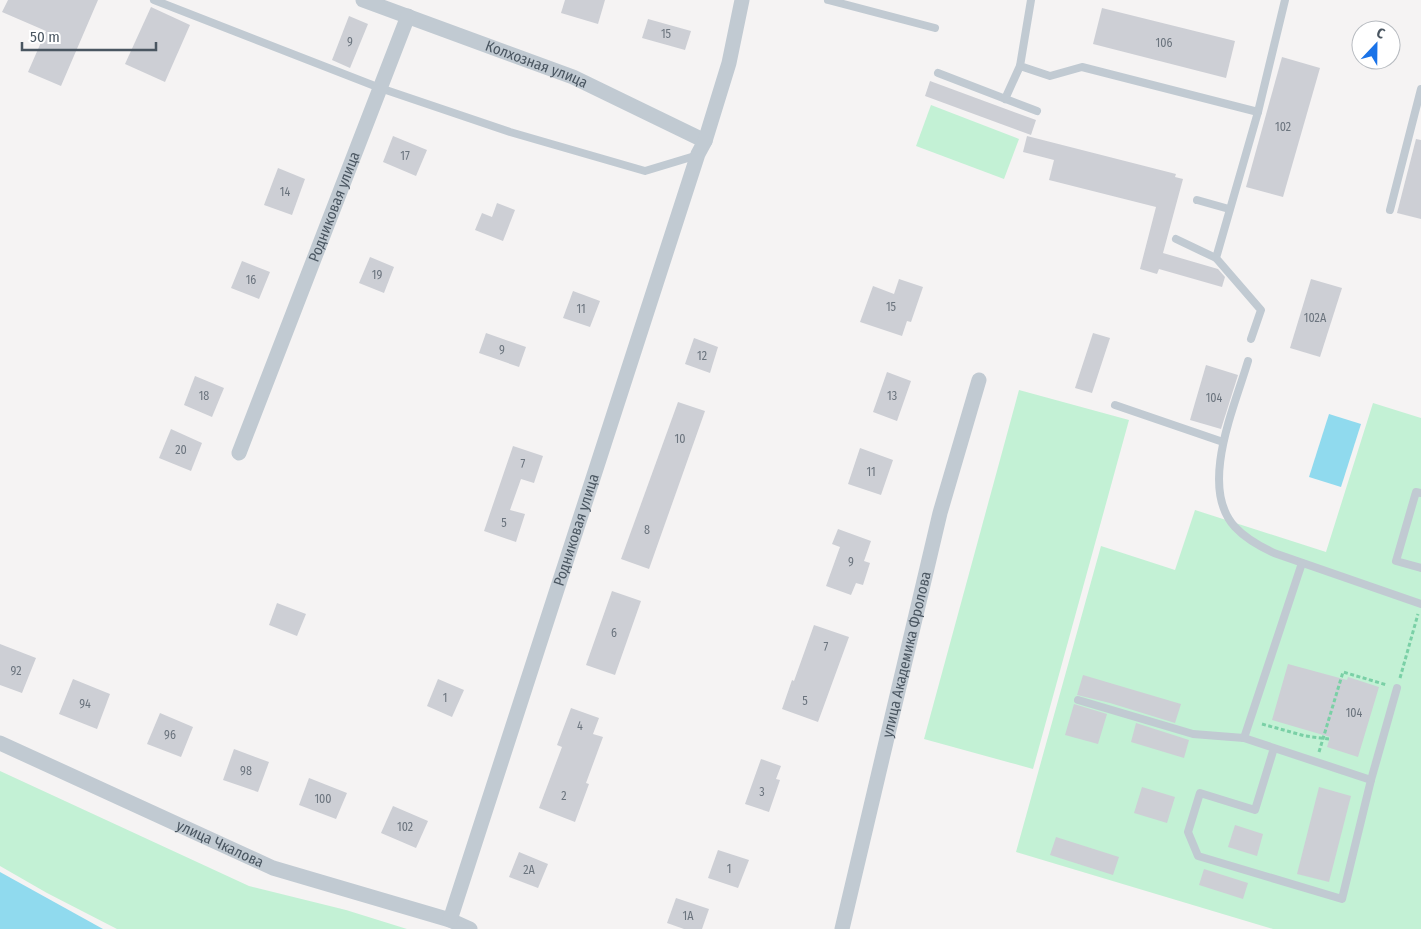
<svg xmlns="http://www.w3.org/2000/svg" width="1421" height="929" viewBox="0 0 1421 929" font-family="'Fira Sans Condensed',sans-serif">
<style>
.green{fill:#c3f1d5}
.water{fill:#90daee}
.building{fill:#cdcfd5}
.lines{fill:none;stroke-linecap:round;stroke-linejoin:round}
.path{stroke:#7ad0a6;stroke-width:3;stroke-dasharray:4 2.5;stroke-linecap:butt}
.lane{stroke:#c1cad2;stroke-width:8}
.street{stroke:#c1cad2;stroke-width:15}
.labels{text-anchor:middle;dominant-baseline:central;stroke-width:4;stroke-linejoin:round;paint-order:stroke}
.number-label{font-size:12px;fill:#6b747e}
.street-label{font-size:15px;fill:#4a5661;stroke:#fff}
</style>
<rect width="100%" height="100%" fill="#f5f3f3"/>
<g class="green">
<path d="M931,105L1019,139L1004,179L916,146Z"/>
<path d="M1019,390L1129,420L1033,769L924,739Z"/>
<path d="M1373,403L1421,418V929H1273L1016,852L1101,546L1175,570L1195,510L1326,552Z"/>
<path d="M0,771L249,886L346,910L407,929H117L47,893L0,866Z"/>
</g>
<g class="water">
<path d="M1329,414L1361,424L1341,487L1309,477Z"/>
<path d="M0,872L103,929H0Z"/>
</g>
<g class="building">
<path d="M8,0H98L61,86L28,72L46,31L2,12Z"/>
<path d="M565,0H605L598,24L561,13Z"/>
<path d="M151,7L190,25L165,82L125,64Z"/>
<path d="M1102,8L1235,41L1226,78L1093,44Z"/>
<path d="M349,16L368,24L350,68L332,60Z"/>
<path d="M648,19L691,31L685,50L642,38Z"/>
<path d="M1282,57L1320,68L1283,197L1246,187Z"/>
<path d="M930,81L1036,120L1031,135L925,96Z"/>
<path d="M393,136L427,150L416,176L383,162Z"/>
<path d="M1027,136L1176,174L1175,177L1183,179L1163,253L1218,269L1225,277L1222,287L1159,269L1157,274L1140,269L1156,207L1049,180L1054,160L1023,152Z"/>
<path d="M1416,139L1421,140V219L1397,213Z"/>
<path d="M278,168L305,179L292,215L264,205Z"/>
<path d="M497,203L515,210L503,241L475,230L482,213L492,217Z"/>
<path d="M370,257L394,267L384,293L359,283Z"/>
<path d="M242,261L270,272L259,299L231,288Z"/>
<path d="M899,279L923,287L911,322L907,321L902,336L860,322L873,286L894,294Z"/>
<path d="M1311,279L1342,288L1320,357L1290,348Z"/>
<path d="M573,291L600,301L590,327L563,318Z"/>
<path d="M486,333L526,347L519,367L479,353Z"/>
<path d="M1093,333L1110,338L1092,393L1075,388Z"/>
<path d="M694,338L718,347L710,373L685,364Z"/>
<path d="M1206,365L1238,375L1221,429L1190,420Z"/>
<path d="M887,372L911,381L897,421L873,412Z"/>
<path d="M195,376L224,388L212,417L184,405Z"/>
<path d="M678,402L705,411L649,569L621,559Z"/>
<path d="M171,429L202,443L191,471L159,458Z"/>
<path d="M513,446L543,456L534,483L521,479L510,510L525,514L516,542L484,531Z"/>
<path d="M860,448L893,460L881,495L848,484Z"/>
<path d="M838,529L871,541L864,561L870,563L863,585L856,583L851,595L826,586L840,547L832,544Z"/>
<path d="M612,591L641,601L615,675L586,665Z"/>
<path d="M277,603L306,614L297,636L269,625Z"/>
<path d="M814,625L849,637L818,722L782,709L792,680L794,681Z"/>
<path d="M0,644L36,658L22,693L0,685Z"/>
<path d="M1288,664L1347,680L1348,677L1379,687L1358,757L1327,747L1330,737L1272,720Z"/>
<path d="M1083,675L1181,704L1175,723L1110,703L1077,695Z"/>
<path d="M73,679L110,694L97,729L59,714Z"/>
<path d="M438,679L464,690L452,717L427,706Z"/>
<path d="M1074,704L1107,714L1098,744L1065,735Z"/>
<path d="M571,708L599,718L593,734L603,737L586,783L589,784L575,822L539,808L562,747L557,745Z"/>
<path d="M160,713L193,727L181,757L147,744Z"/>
<path d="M1136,723L1189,740L1184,758L1131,742Z"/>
<path d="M234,749L269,762L258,792L223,780Z"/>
<path d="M761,759L781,766L776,779L780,780L769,812L745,804Z"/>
<path d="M309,778L347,793L336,819L299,805Z"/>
<path d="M1142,787L1175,797L1167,823L1134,813Z"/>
<path d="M1319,787L1351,796L1329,882L1297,874Z"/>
<path d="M393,806L428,821L416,848L381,833Z"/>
<path d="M1235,825L1263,834L1257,856L1228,847Z"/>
<path d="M1056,837L1119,857L1113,875L1050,855Z"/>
<path d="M718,850L749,860L738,888L708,878Z"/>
<path d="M519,852L548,864L538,888L509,877Z"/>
<path d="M1204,869L1248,883L1243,899L1199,885Z"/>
<path d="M676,898L709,909L702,929H684L667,923Z"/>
</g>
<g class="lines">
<g class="path">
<path d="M1400,678L1418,614"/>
<path d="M1262,724L1305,736L1329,739"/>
<path d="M1319,752L1343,672L1387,685"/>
</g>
<g class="lane">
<path d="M154,0L380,88L510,132L645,171L698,155"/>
<path d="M828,0L935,28"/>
<path d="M1031,0L1020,66L1050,76L1082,67L1258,112"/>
<path d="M938,73L1037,111"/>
<path d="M1005,99L1020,66"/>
<path d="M1197,200L1229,209"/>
<path d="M1390,210L1421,89"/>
<path d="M1176,239L1216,258"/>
<path d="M1251,339L1261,310L1216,258L1258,112L1285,0"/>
<path d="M1248,361C1235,406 1198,487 1235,527C1246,539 1259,546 1274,553L1421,604"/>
<path d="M1115,405L1223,442"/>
<path d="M1421,493L1416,492L1396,561L1421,568"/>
<path d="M1078,700L1193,734L1244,738"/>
<path d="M1274,748L1255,810L1200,793L1188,832L1198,856L1342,899L1371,780C1328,766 1286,752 1244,738L1302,563"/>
<path d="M1371,780L1397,688"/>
</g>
<g class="street">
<path id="s1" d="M363,0L573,77L705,141"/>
<path id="s2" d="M239,453L408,16"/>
<path id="s3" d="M0,743L273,868L450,920L470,929"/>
<path id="s4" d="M450,920L698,154L705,141L729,63L742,0"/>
<path id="s5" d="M842,929L940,513L979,380"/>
</g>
</g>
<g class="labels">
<g class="number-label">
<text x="666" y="34">15</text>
<text x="350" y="42">9</text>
<text x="1164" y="43">106</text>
<text x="1283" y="127">102</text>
<text x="405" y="156">17</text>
<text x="285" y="192">14</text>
<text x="377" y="275">19</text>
<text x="251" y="280">16</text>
<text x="891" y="307">15</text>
<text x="581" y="309">11</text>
<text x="1315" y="318">102А</text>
<text x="502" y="350">9</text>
<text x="702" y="356">12</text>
<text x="204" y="396">18</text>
<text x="892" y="396">13</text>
<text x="1214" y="398">104</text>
<text x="680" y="439">10</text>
<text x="181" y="450">20</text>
<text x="523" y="464">7</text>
<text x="871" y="472">11</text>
<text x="504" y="523">5</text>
<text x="647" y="530">8</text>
<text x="851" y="562">9</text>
<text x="614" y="633">6</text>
<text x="826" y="647">7</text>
<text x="16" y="671">92</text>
<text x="445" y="698">1</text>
<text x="805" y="701">5</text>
<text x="85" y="704">94</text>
<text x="1354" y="713">104</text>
<text x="580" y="726">4</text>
<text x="170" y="735">96</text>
<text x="246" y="771">98</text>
<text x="762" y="792">3</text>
<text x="564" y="796">2</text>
<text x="323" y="799">100</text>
<text x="405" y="827">102</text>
<text x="729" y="869">1</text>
<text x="529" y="870">2А</text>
<text x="688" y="916">1А</text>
</g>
<g class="street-label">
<text stroke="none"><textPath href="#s1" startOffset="185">Колхозная улица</textPath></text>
<text stroke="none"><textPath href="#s2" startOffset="264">Родниковая улица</textPath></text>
<text stroke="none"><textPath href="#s4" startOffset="410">Родниковая улица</textPath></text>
<text stroke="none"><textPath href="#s5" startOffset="282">улица Академика Фролова</textPath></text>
<text stroke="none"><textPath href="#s3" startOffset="242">улица Чкалова</textPath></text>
</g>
</g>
<g transform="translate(1376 45) rotate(22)"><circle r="24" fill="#ffffff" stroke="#b7bbc0"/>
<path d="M0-4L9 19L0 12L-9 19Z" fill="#1a73e8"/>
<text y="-8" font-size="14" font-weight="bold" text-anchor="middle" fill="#4a5661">С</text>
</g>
<path d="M22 42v8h134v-8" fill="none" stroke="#4a5661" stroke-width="2.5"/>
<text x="30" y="42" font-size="15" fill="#4a5661" stroke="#ffffff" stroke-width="4" paint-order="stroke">50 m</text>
</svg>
